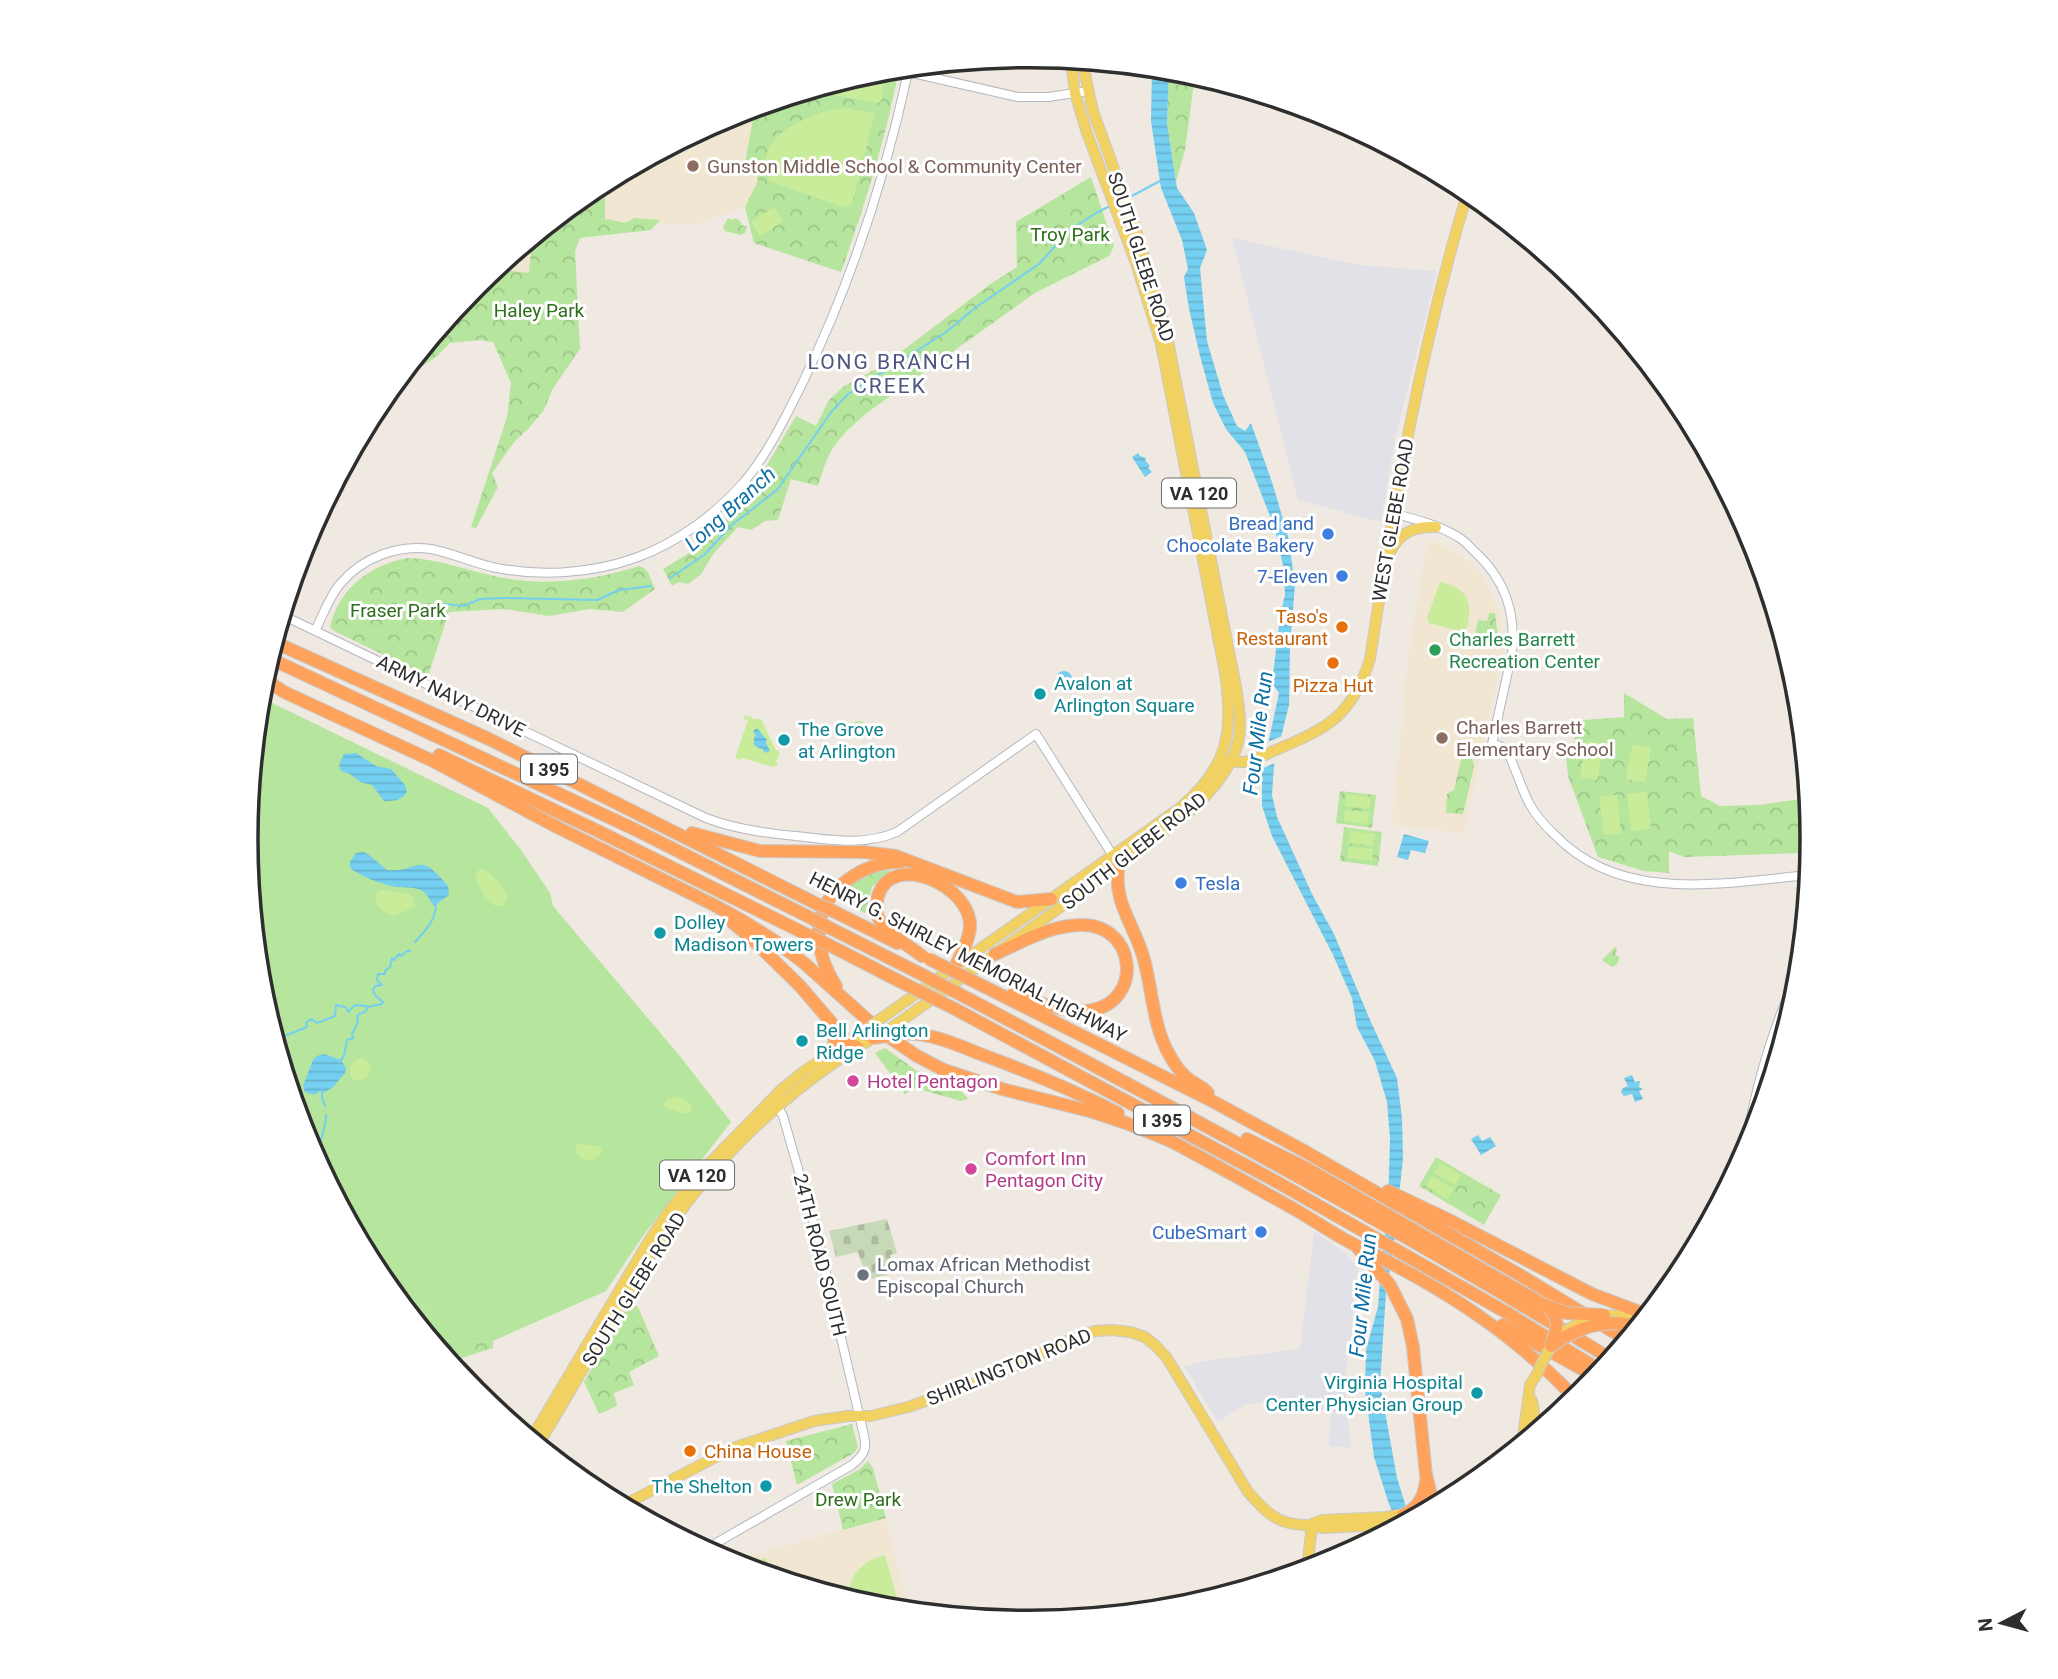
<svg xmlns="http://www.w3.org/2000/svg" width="2058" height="1679" viewBox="0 0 2058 1679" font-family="Roboto,sans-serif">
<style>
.industrial{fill:#e3e1e8}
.education{fill:#f0e6d1}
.grass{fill:#b6e59e}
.forest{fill:url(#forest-crowns)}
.cemetery{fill:url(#cemetery-stones)}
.pitch{fill:#c9ec9a}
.water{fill:url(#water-rules)}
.pier{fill:#efe9e1}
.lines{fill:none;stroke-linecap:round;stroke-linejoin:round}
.stream{stroke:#75cff0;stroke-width:2}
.minor-casing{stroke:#b4b7c1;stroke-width:10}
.major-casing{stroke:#c9c9c9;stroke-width:12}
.highway-casing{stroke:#c9c9c9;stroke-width:14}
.minor{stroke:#fff;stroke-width:8}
.major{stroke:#f2d163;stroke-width:10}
.highway{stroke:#ffa35c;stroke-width:12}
.major-bridge-casing{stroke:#c9c9c9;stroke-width:12;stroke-linecap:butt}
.highway-bridge-casing{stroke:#c9c9c9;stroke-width:14;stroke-linecap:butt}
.major-bridge{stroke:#f2d163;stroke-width:10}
.highway-bridge{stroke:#ffa35c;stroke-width:12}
.education-dot{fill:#8d6e63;stroke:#fff;stroke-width:2.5}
.shop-dot{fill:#3f7fe0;stroke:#fff;stroke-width:2.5}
.food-dot{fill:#e8710a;stroke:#fff;stroke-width:2.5}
.leisure-dot{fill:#2e9e5b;stroke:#fff;stroke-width:2.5}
.culture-dot{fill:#0f9aa8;stroke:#fff;stroke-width:2.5}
.hotel-dot{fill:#d1479c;stroke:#fff;stroke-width:2.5}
.worship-dot{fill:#6b7280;stroke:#fff;stroke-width:2.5}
.labels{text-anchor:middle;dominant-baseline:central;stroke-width:6;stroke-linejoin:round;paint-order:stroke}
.shield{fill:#fff;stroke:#6d6d6d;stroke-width:2}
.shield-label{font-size:18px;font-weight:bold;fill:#2e2e2e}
.education-label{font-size:19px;fill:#785e54;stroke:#fff;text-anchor:start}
.park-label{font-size:19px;fill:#2c6e1b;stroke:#fff}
.street-label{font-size:19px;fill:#2e2e2e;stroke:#fff}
.shop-label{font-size:19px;fill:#366cbe;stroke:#fff;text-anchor:end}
.food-label{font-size:19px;fill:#c56008;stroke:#fff;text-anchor:end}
.leisure-label{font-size:19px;fill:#27864d;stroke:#fff;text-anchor:start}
.culture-label{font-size:19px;fill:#0d838f;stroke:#fff;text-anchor:start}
.hotel-label{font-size:19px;fill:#b23c85;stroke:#fff;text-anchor:start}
.worship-label{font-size:19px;fill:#5b616d;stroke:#fff;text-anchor:start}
.neighbourhood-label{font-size:21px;letter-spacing:2px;fill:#4d5680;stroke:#fff}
.water-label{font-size:21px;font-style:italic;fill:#0d6fa3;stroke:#fff}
.rim{fill:none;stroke:#2e2e2e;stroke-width:3.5}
</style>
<defs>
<pattern id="forest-crowns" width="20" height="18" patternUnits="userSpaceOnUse" patternTransform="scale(1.75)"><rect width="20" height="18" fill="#b6e59e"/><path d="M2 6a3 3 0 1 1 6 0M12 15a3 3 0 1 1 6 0" fill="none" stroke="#9dc588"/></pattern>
<pattern id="cemetery-stones" width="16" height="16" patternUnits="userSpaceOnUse" patternTransform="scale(1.75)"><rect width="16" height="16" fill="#c8d9b8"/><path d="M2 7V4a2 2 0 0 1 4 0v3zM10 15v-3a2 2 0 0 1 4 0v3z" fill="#acbb9e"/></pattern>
<pattern id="water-rules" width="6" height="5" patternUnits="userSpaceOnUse" patternTransform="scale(1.75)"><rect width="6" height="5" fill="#75cff0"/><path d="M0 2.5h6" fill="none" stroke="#66b2ce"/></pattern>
</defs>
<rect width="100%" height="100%" fill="#efe9e1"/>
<g class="industrial">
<path d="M1232,238L1359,265L1437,271L1395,439L1381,522L1298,500Z"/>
<path d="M1314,1232L1340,1249L1358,1265L1351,1342L1345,1377L1346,1407L1351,1448L1329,1446L1331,1411L1275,1403L1246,1404L1218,1422L1184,1366L1205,1361L1300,1349Z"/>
</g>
<g class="education">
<path d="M755,108L745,163L756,168L758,181L745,207L694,225L625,223L608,219L605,221V182L730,115Z"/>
<path d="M532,238L529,273L495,269Z"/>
<path d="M1427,542L1438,543L1460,555L1483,574L1503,620V652L1464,834L1392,824L1409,651Z"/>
<path d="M886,1518L902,1584L912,1611L876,1608L726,1562Z"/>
</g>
<path class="grass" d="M260,697L488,808L521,850L550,893L553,906L679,1055L731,1122L643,1236L606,1291L493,1341L468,1342L427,1304L407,1310L377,1274L305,1139L260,992L246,839Z"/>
<g class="forest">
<path d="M899,69C886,138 865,205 841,272L754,243L745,207L758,181L756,169L745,163L755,108L877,71Z"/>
<path d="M1169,70L1195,75L1185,150L1176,181L1167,124Z"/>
<path d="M1091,177L1114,246L1109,256L1035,293L868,412C836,440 830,445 818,486L791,479L778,520L765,521L751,530L738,527L714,553L701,574L688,584L679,582L672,586L663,569L694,550L747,499L796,416L816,426L829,400L843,387L885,364L989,285L1017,267L1016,222Z"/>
<path d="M605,182V220L608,219L625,223L635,218L660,220L651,230L580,238L575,251L580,349L552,390L544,410L529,428L515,441L492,473L498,487L476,528L471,527L507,417L511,383L493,342L481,340L450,343L436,357L391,388L475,285L495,269L529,273L532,238L594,188Z"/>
<path d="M728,218L732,220L734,218L739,220L742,225L747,227L745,233L740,235L725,231L723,227Z"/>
<path d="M409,558C439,559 465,570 494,576C543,587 592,581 639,566C649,568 651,580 655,589L623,612L590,609L549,616L504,609L449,612L428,676L334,631L330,627C339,588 371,564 409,558Z"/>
<path d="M1489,613H1495L1498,638L1475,635L1478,620L1487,621Z"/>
<path d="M1624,693L1667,719L1693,718L1701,796L1720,806L1759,805L1808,798L1812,840L1810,865L1804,866L1798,853L1684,857L1669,851V873L1644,871L1598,857L1568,776L1565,745L1575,742L1572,721L1624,717Z"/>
<circle cx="859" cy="730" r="9"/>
<path d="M1462,756L1472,758L1474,767L1463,814L1446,813L1447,794L1454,790Z"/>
<path d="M1340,791L1376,795L1372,828L1336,823Z"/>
<path d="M1344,827L1382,832L1378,866L1340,861Z"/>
<path d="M888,870L890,871L872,887L865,913L836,898C853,879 864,874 888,870Z"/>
<path d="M1615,947L1617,949L1615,954L1620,958L1616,965L1612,967L1602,960Z"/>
<path d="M885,1048L917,1071L957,1086L968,1099L961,1101L915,1088L905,1094L875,1053Z"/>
<path d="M1436,1157L1501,1195L1484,1225L1419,1186Z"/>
<path d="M427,1304L468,1342L493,1341V1348L449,1362L407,1310Z"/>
<path d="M633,1304L638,1307L659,1356L629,1372L634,1385L614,1393L617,1406L599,1414L584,1382L628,1306Z"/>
<path d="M852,1424L858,1447L854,1453L797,1485L786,1441Z"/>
<path d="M868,1461L873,1468L886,1518L843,1530L832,1484L860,1469Z"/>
</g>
<path class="cemetery" d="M887,1219L897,1253L890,1255L892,1268L889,1274L872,1279L868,1266L863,1267L858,1252L836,1257L829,1231Z"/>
<g class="pitch">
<path d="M887,70L881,101L879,103L810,91L877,71Z"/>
<path d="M844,108L875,113L852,204L845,208L769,181C768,174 765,166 766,159C770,128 817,111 844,108Z"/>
<path d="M774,207L783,221L760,236L751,222Z"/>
<path d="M1440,582C1472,589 1472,605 1466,633L1429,623L1427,618Z"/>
<path d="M746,714L748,718L751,716L753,719H761L776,750H778L780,754L776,761L778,765L773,767L742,758L741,760L735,758L748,720L743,719Z"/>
<path d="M1586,741L1604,744L1597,780L1580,777Z"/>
<path d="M1632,744L1651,747L1645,783L1626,779Z"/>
<path d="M1647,792L1651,829L1631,831L1627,794Z"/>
<path d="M1347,794L1371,797L1370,809L1345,806Z"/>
<path d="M1617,795L1621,833L1604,835L1599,797Z"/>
<path d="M1345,810L1369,812L1368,824L1344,821Z"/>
<path d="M1350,831L1375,834L1373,846L1349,843Z"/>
<path d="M1349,847L1373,849L1372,861L1347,858Z"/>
<path d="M481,868C493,872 501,886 508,896L504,906H495C486,900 477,885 475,874Z"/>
<path d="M384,890L408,894L413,897L415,907L394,916C384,913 369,902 378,891Z"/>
<path d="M363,1058C378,1067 368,1084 352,1079L350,1075L351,1065L358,1059Z"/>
<path d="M679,1096L691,1104L692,1109L690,1113H681L663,1107L667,1099Z"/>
<path d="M578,1144L599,1146L602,1149C599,1159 593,1161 584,1160L576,1153V1146Z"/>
<path d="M1440,1163L1461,1175L1455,1185L1434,1173Z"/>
<path d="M1432,1176L1454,1189L1447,1199L1426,1186Z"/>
<path d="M885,1555L900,1610L876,1608L848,1600C848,1575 862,1561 885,1555Z"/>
<path d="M766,1558L769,1573L765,1574L736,1565Z"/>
</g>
<g class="water">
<path d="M1152,68L1169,70L1167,124L1177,188L1194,213L1207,250L1200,268L1207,341L1223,395L1237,426L1245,431L1251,423L1272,482L1288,536L1295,584L1290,646L1289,705L1274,766L1272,795L1277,817L1312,894L1334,934L1370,1020L1397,1078L1402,1118L1403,1158L1394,1244L1386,1293L1380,1384L1397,1478L1406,1507L1414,1518L1399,1526L1389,1504L1374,1457L1365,1390L1366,1350L1378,1307L1381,1268L1388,1208L1390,1138L1387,1102L1375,1061L1357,1027L1352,998L1333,955L1272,836L1262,806V772L1279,693L1272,683L1280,616L1285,595L1284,570L1275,529L1245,452L1226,429L1213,403L1200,356L1189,309L1184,277L1188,269L1182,240L1161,188L1151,121Z"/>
<path d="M1138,453L1140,456L1146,458L1145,460L1150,466L1148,468L1152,472L1145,477L1132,457Z"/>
<circle cx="1064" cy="679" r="8"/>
<path d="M757,728L767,740L766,743L770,751L765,753L762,748L760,749L754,745V737L756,736L753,731Z"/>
<path d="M356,753L376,766L391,769L405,785L407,792C401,801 394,801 384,801L372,785L360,782L350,774L341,771L339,765L344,754Z"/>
<path d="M1404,834L1429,841L1425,853L1411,850L1408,860L1397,857Z"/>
<path d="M363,852L368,854L387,870C421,873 417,848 448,886L449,895L434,906C430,902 428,895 424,892C415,885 401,889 391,886C377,882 362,877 350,868V862L356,853Z"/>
<path d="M324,1054L341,1060L346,1068L345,1073L333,1087L325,1092L320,1091L315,1095L305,1092L303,1086L313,1060L317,1056Z"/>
<path d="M1632,1075L1635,1082L1640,1081L1639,1087L1643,1089L1639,1091L1643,1099L1635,1102L1632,1094L1624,1096L1621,1092L1623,1088L1628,1086L1624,1078Z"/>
<path d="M1478,1135L1482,1141L1490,1137L1496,1146L1481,1155L1471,1139Z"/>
</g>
<path class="pier" d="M1285,735L1279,761L1259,770L1265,743Z"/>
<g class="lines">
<g class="stream">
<path d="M1128,198L1160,181"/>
<path d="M670,578L704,555L733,524L777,490L832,411L848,394L945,333L975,308L1039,264L1070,230L1096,213L1110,206"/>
<path d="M445,604L464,606L480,599L505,598L597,600L619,590L651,586"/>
<path d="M415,942C426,930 435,921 436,905"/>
<path d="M275,1040L307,1027L306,1023L311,1019L317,1023L335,1016L336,1005L346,1007L348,1012L355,1005L367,1006"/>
<path d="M339,1062L344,1056L347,1040L353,1038L352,1034L358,1022L357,1017L359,1014L365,1012L368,1007L382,1004L383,1002L375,995L373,990L375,986L382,985L377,980L378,974H385V971L390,967L392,958L394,960L399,954L401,956L407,951H410"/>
<path d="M322,1090V1098L325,1106"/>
<path d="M318,1164C321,1157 320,1153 320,1146C321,1135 326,1128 326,1115"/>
</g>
<defs>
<g id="minor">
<path d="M1392,513C1414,519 1439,525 1458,537C1464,540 1469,546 1474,551C1505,579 1516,612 1512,653L1492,744C1497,745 1502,746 1506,750C1511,755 1523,793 1529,803C1536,816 1546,827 1556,836C1622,904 1724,883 1809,875"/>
<path d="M282,615L706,818C735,829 765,833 796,836C831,840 864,846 897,832L1036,734L1115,859"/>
<path d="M316,629C323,615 330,595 341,583C362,558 398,544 431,549C452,553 471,562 492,567C539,577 592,574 638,557C678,542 716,514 744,482C769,452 786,416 803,382C851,283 885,179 908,72L1018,97H1048L1088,91"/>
<path d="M1744,1156C1754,1091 1772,1028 1800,969"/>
<path d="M704,1550L852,1465C868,1452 867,1446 862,1427L817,1235L783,1116L776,1104"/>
</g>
<g id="major">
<path d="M1390,552C1400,532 1415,526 1436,527"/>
<path d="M1227,761C1250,765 1257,758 1278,749C1329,728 1353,714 1370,659C1394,500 1421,346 1468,191"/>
<path d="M879,1020L1180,808C1228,767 1234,733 1225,673L1161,344L1136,263L1087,133L1075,93L1071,60"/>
<path d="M891,1028C968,974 1045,919 1120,863C1161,832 1208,807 1232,759C1244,736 1240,712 1236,687L1165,326L1135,227L1093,111L1082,61"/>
<path d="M1604,1315L1622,1316L1644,1319"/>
<path d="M1532,1400L1537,1431"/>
<path d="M531,1439L647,1244L669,1211L697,1176L781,1090L803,1072L865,1031"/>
<path d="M1522,1444L1530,1385L1537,1374"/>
<path d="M538,1445C578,1380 614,1312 655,1248C710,1163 786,1089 873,1038"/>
<path d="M622,1506L733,1448L814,1421L848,1416H871L908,1407L982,1381L1065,1342L1095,1331L1112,1330L1130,1332L1145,1337L1155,1345L1167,1358L1248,1492C1260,1505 1271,1519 1289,1523C1300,1526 1311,1524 1322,1528L1403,1524"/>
<path d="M1312,1524L1322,1520L1386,1517L1428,1510"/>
<path d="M1307,1570L1312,1524"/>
</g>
<g id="highway">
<path d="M274,642L489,739L819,905"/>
<path d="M269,658L634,829L813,919"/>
<path d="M263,678L284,692L433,761L557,827L714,905L743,921L775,941L804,963L880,1031L917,1056L944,1070L1002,1089L1093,1112L1126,1123L1171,1141"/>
<path d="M439,755L602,833L810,936"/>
<path d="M692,833L760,851L864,852L896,856L1017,902L1051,899"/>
<path d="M1119,863C1112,902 1133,922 1143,956C1153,990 1152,1025 1170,1056C1175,1065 1182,1075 1191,1081C1197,1085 1203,1087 1208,1093"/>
<path d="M833,911L897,943"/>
<path d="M733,923L751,938L800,986L849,1043L858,1048"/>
<path d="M828,927L915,971"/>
<path d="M829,945L899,981"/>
<path d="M995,954C1022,942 1051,925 1081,925C1136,924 1144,1000 1092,1010C1066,1015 1037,1001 1013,994"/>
<path d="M922,956C908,945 886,934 878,917C875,911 876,903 878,896C892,850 972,886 970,927C969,941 961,954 955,967"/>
<path d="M836,986C825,969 818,950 819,929C822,888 864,862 901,862"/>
<path d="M985,987L1214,1102L1306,1152L1520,1275L1627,1340"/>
<path d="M969,999C1185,1114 1402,1230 1611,1359"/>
<path d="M955,1009L1277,1182L1509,1314L1601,1371"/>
<path d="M900,1034C928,1031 957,1045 983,1055C1029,1072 1075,1091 1118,1113"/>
<path d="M829,1055L835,1042L832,1025"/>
<path d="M1165,1138C1209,1161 1253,1186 1296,1210C1315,1221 1335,1235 1355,1245C1440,1286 1511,1331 1576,1399"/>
<path d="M1247,1139L1306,1168L1544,1305"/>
<path d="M1388,1191L1447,1219L1592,1294L1648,1315"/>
<path d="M1358,1248L1390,1285L1407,1319L1413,1347L1426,1475L1434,1507"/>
<path d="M1618,1323L1638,1326"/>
<path d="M1503,1325L1596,1377"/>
<path d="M1403,1515C1417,1509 1424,1497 1426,1482"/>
</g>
</defs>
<use href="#minor" class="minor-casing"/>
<use href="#major" class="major-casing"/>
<use href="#highway" class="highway-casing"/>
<use href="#minor" class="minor"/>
<use href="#major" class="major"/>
<use href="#highway" class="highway"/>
<defs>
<g id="major-bridge">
<path d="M865,1031L879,1020"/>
<path d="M1537,1374C1551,1341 1562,1326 1598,1317"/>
</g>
<g id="highway-bridge">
<path d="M819,905L833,911"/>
<path d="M813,919L828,927"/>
<path d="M810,936L829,945"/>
<path d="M929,959L985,987"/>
<path d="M915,971L969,999"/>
<path d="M899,981L955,1009"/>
<path d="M873,1038L900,1034"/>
<path d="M1544,1305L1566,1313L1604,1315"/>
<path d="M1548,1308C1562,1319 1556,1331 1551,1345"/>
<path d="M1551,1346C1572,1331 1592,1323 1618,1323"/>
</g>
</defs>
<use href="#major-bridge" class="major-bridge-casing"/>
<use href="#highway-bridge" class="highway-bridge-casing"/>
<use href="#major-bridge" class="major-bridge"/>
<use href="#highway-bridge" class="highway-bridge"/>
</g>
<g class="education-dot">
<circle cx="693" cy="166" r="7"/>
<circle cx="1442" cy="738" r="7"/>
</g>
<g class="shop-dot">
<circle cx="1328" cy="534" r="7"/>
<circle cx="1342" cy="576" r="7"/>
<circle cx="1181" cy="883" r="7"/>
<circle cx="1261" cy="1232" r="7"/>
</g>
<g class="food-dot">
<circle cx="1342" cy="627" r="7"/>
<circle cx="1333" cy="663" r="7"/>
<circle cx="690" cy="1451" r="7"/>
</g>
<circle class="leisure-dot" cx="1435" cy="650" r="7"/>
<g class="culture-dot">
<circle cx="1040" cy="694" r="7"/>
<circle cx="784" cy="740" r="7"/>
<circle cx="660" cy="933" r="7"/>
<circle cx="802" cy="1041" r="7"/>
<circle cx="1477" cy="1393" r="7"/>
<circle cx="766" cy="1486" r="7"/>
</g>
<g class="hotel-dot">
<circle cx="853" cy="1081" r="7"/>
<circle cx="971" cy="1169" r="7"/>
</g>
<circle class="worship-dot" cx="863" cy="1275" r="7"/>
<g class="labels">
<g class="shield">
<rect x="1162" y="478.5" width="74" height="29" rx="5"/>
<rect x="521" y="754.5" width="56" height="29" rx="5"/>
<rect x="1134" y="1105.5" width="56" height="29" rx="5"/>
<rect x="660" y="1160.5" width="74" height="29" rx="5"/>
</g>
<g class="shield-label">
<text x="1199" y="493">VA 120</text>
<text x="549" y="769">I 395</text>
<text x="1162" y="1120">I 395</text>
<text x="697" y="1175">VA 120</text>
</g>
<g class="education-label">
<text x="707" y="166">Gunston Middle School &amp; Community Center</text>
<text x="1456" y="727">Charles Barrett<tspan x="1456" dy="22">Elementary School</tspan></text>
</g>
<g class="park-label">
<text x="1070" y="234">Troy Park</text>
<text x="539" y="310">Haley Park</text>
<text x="398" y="610">Fraser Park</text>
<text x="858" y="1499">Drew Park</text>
</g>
<g class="street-label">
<text transform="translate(1141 257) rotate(72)">SOUTH GLEBE ROAD</text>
<text transform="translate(1393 520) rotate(-80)">WEST GLEBE ROAD</text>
<text transform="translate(451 696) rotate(26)">ARMY NAVY DRIVE</text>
<text transform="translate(1134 851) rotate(-38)">SOUTH GLEBE ROAD</text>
<text transform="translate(968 957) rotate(27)">HENRY G. SHIRLEY MEMORIAL HIGHWAY</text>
<text transform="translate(820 1255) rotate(76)">24TH ROAD SOUTH</text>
<text transform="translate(634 1289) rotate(-58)">SOUTH GLEBE ROAD</text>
<text transform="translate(1009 1367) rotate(-22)">SHIRLINGTON ROAD</text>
</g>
<g class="shop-label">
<text x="1314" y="523">Bread and<tspan x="1314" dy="22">Chocolate Bakery</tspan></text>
<text x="1328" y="576">7-Eleven</text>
<text x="1195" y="883" text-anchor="start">Tesla</text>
<text x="1247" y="1232">CubeSmart</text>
</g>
<g class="food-label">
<text x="1328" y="616">Taso's<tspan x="1328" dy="22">Restaurant</tspan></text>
<text x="1333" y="685" text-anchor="middle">Pizza Hut</text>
<text x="704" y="1451" text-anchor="start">China House</text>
</g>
<g class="leisure-label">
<text x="1449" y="639">Charles Barrett<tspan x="1449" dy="22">Recreation Center</tspan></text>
</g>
<g class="culture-label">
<text x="1054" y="683">Avalon at<tspan x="1054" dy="22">Arlington Square</tspan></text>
<text x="798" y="729">The Grove<tspan x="798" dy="22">at Arlington</tspan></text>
<text x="674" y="922">Dolley<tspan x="674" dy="22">Madison Towers</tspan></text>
<text x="816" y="1030">Bell Arlington<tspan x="816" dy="22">Ridge</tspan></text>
<text x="1463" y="1382" text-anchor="end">Virginia Hospital<tspan x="1463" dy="22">Center Physician Group</tspan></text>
<text x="752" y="1486" text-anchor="end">The Shelton</text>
</g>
<g class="hotel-label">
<text x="867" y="1081">Hotel Pentagon</text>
<text x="985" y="1158">Comfort Inn<tspan x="985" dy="22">Pentagon City</tspan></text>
</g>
<g class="worship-label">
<text x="877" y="1264">Lomax African Methodist<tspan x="877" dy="22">Episcopal Church</tspan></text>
</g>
<g class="neighbourhood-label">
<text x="890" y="362">LONG BRANCH<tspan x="890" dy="24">CREEK</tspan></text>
</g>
<g class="water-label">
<text transform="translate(730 509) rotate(-42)">Long Branch</text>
<text transform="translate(1258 733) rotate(-83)">Four Mile Run</text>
<text transform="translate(1363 1295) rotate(-84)">Four Mile Run</text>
</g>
</g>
<path d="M0 0H2058V1679H0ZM258 839a771 771 0 1 1 1542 0a771 771 0 1 1-1542 0Z" fill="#fff" fill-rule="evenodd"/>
<path class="rim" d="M258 839a771 771 0 1 1 1542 0a771 771 0 1 1-1542 0Z"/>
<g transform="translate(2002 1623) rotate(264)" stroke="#ffffff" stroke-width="5" paint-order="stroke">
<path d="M0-5L12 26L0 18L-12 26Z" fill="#2e2e2e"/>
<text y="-10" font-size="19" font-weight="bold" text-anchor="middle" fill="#2e2e2e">N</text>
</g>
</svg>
